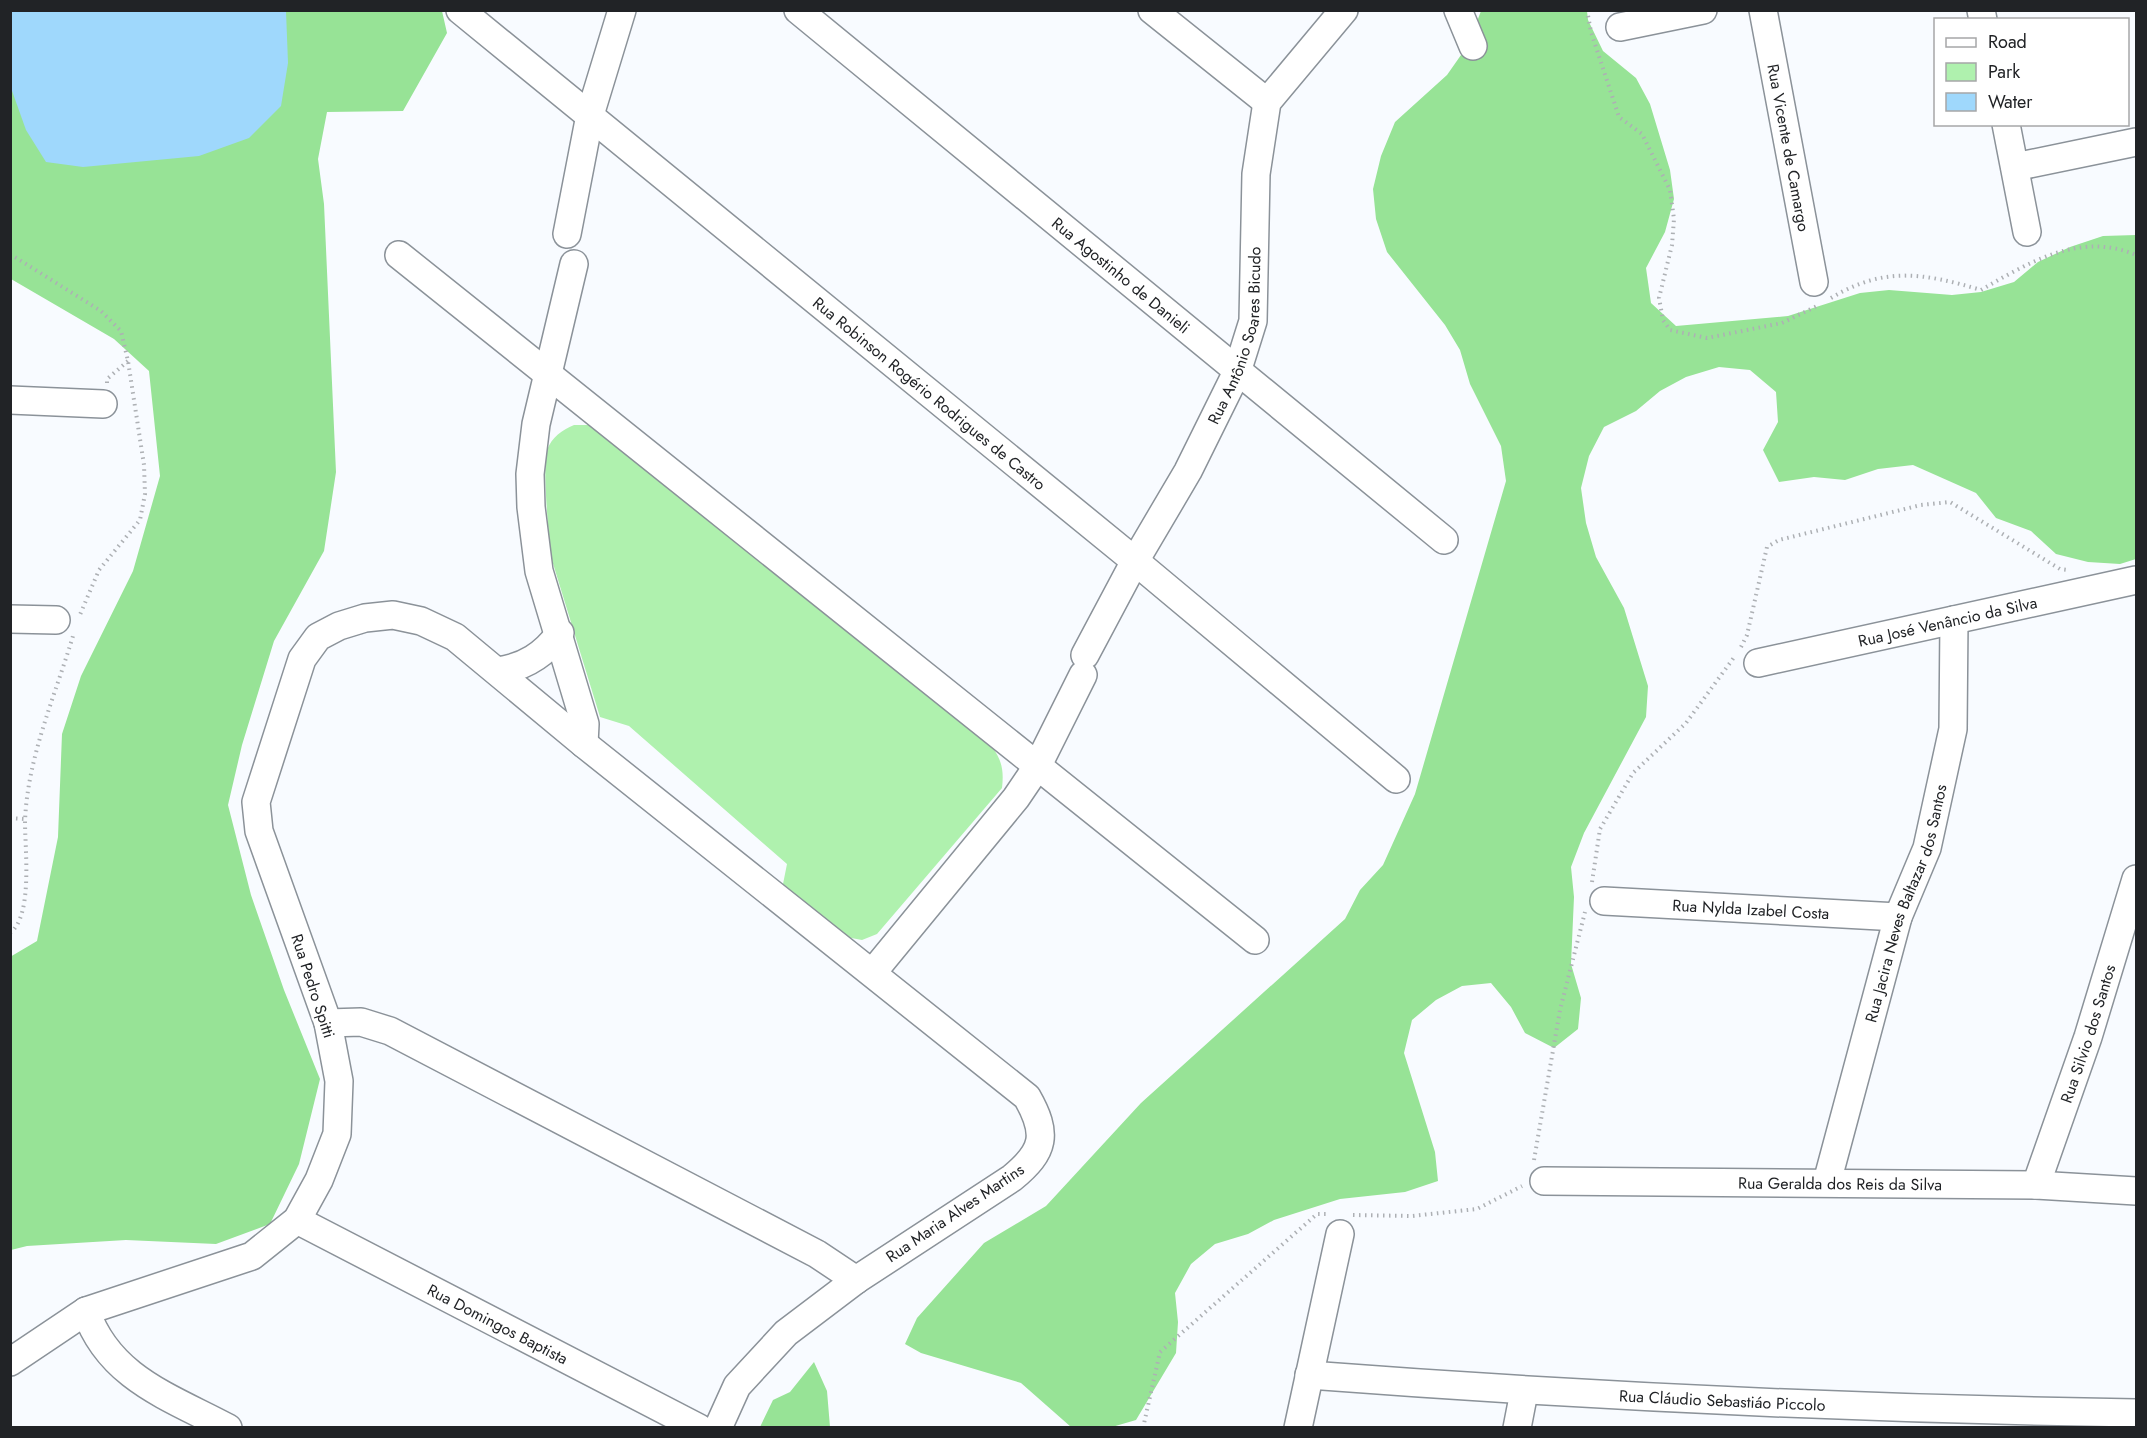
<svg xmlns="http://www.w3.org/2000/svg" width="2147" height="1438" viewBox="0 0 2147 1438" font-family="Jost,sans-serif">
<style>
.green{fill:#aff1ae}
.forest{fill:#97e396}
.water{fill:#9fd8fc}
.lines{fill:none;stroke-linecap:round;stroke-linejoin:round}
.minor-casing{stroke:#8b9299;stroke-width:30}
.path{stroke:#adb0b4;stroke-width:4;stroke-dasharray:1.5 4.5;stroke-linecap:butt}
.minor{stroke:#fff;stroke-width:27}
.labels{text-anchor:middle;dominant-baseline:central;stroke-width:4.5;stroke-linejoin:round;paint-order:stroke}
.street-label{font-size:16px;fill:#212326;stroke:#fff}
</style>
<rect width="100%" height="100%" fill="#f8fbff"/>
<path class="green" d="M574,425H592L992,747C1002,760 1004,771 1002,788L877,934L862,940L846,937L783,884L787,864L629,726L600,717L551,557C549,538 542,465 547,450C552,437 562,430 574,425Z"/>
<g class="forest">
<path d="M11,11H442L447,33L403,111L327,112L318,159L324,204L336,472L324,551L274,641L242,745L228,805L251,895L284,990L320,1079L299,1164L270,1224L216,1244L126,1240L27,1246L11,1250L10,957L37,941L58,837L62,734L81,676L133,571L160,476L149,371L114,339L11,279Z"/>
<path d="M1481,11H1587L1588,20L1603,51L1636,78L1650,104L1670,170L1674,199L1665,232L1646,268L1651,303L1676,326L1788,316L1860,293L1889,290L1952,295L1981,292L2014,282L2038,262L2070,247L2103,236L2136,235V559L2120,564L2088,562L2056,554L2031,531L1996,518L1976,493L1913,465L1878,469L1845,480L1814,477L1779,482L1763,450L1778,422L1776,392L1750,370L1719,367L1686,377L1660,391L1636,411L1604,427L1589,456L1581,488L1586,523L1596,557L1624,608L1648,686L1646,717L1584,833L1571,867L1574,897L1571,964L1581,998L1578,1029L1554,1048L1525,1033L1511,1007L1491,983L1462,986L1436,1000L1412,1020L1404,1053L1435,1152L1438,1181L1405,1192L1340,1199L1274,1220L1248,1234L1215,1244L1191,1264L1175,1293L1178,1322L1176,1353L1136,1420L1112,1427H1071L1021,1383L921,1353L905,1344L917,1318L984,1243L1046,1206L1141,1103L1345,919L1360,890L1383,865L1415,794L1506,481L1501,446L1470,384L1460,350L1445,325L1387,252L1376,219L1373,189L1381,156L1395,122L1447,75L1468,45Z"/>
<path d="M814,1362L827,1391L830,1427H760L773,1400L790,1392Z"/>
</g>
<path class="water" d="M11,10L286,11L288,63L281,106L249,138L199,156L83,167L46,162L26,130L11,88Z"/>
<g class="lines">
<defs>
<g id="minor">
<path id="s1" d="M460,10L1135,561L1396,779"/>
<path id="s2" d="M798,10L1444,540"/>
<path d="M1152,10L1267,102"/>
<path d="M1458,10L1473,46"/>
<path id="s3" d="M1763,10L1814,282"/>
<path d="M1981,10L1983,20"/>
<path d="M1620,27L1703,10"/>
<path d="M2006,124L2027,232"/>
<path d="M2015,167L2136,142"/>
<path d="M567,234L590,115L622,10"/>
<path d="M399,255L1255,940"/>
<path d="M574,264L536,424L530,474L531,507L539,571L585,724L584,744"/>
<path d="M10,400L103,404"/>
<path d="M10,619L56,620"/>
<path id="s4" d="M1085,655L1135,561L1188,471L1237,372L1253,321L1256,174L1267,102L1344,10"/>
<path id="s5" d="M1758,663L2136,580"/>
<path d="M498,671C525,667 544,655 560,633"/>
<path id="s6" d="M1604,901L1898,917"/>
<path d="M873,972L1016,798L1037,767L1083,675"/>
<path d="M328,1023L361,1022L390,1031L817,1254L856,1280"/>
<path id="s7" d="M1544,1181L2036,1185L2136,1191"/>
<path id="s8" d="M1827,1182L1898,917L1927,848L1953,729L1954,620"/>
<path id="s9" d="M2036,1185L2088,1037L2136,879"/>
<path id="s10" d="M297,1220L699,1428"/>
<path d="M86,1311C109,1378 170,1397 228,1428"/>
<path d="M10,1362L86,1311L252,1256L297,1220L319,1180L337,1134L339,1081L328,1023L259,831L256,802L302,659L318,637L339,626L365,618L393,615L421,621L455,637L584,744L1027,1097C1048,1134 1045,1151 1012,1178L856,1280L786,1333L737,1386L718,1428"/>
<path id="s11" d="M1309,1375C1584,1396 1860,1409 2136,1413"/>
<path d="M1298,1428L1340,1234"/>
<path d="M1517,1428L1524,1392"/>
</g>
</defs>
<use href="#minor" class="minor-casing"/>
<g class="path">
<path d="M1587,10L1591,32L1619,117L1642,134L1670,190L1674,219L1672,245L1659,298L1663,320L1670,330L1707,338L1782,323L1819,305"/>
<path d="M10,254L101,311L121,331L128,361L144,465L145,494L140,520L99,570L79,617"/>
<path d="M1831,298C1884,266 1924,273 1981,290C2028,263 2080,231 2136,255"/>
<path d="M107,383V379L128,361"/>
<path d="M1741,647L1747,635L1767,547L1779,540L1921,505L1950,502L2060,569L2068,570"/>
<path d="M10,818L25,819"/>
<path d="M1592,882L1600,829L1633,773L1686,723L1735,656"/>
<path d="M10,933C33,916 25,850 25,822C27,759 55,696 73,636"/>
<path d="M1534,1160L1560,1010L1585,912"/>
<path d="M1353,1215L1412,1216L1477,1209L1522,1186"/>
<path d="M1143,1428L1160,1352L1317,1214H1327"/>
</g>
<use href="#minor" class="minor"/>
</g>
<g class="labels">
<g class="street-label">
<text stroke="none"><textPath href="#s3" startOffset="140">Rua Vicente de Camargo</textPath></text>
<text stroke="none"><textPath href="#s2" startOffset="418">Rua Agostinho de Danieli</textPath></text>
<text stroke="none"><textPath href="#s4" startOffset="357">Rua Antônio Soares Bicudo</textPath></text>
<text stroke="none"><textPath href="#s1" startOffset="606">Rua Robinson Rogério Rodrigues de Castro</textPath></text>
<text stroke="none"><textPath href="#s5" startOffset="194">Rua José Venâncio da Silva</textPath></text>
<text stroke="none"><textPath href="#s8" startOffset="290">Rua Jacira Neves Baltazar dos Santos</textPath></text>
<text stroke="none"><textPath href="#s6" startOffset="147">Rua Nylda Izabel Costa</textPath></text>
<text transform="translate(313 986) rotate(72)">Rua Pedro Spitti</text>
<text stroke="none"><textPath href="#s9" startOffset="160">Rua Silvio dos Santos</textPath></text>
<text stroke="none"><textPath href="#s7" startOffset="296">Rua Geralda dos Reis da Silva</textPath></text>
<text transform="translate(955 1213) rotate(-34)">Rua Maria Alves Martins</text>
<text stroke="none"><textPath href="#s10" startOffset="226">Rua Domingos Baptista</textPath></text>
<text stroke="none"><textPath href="#s11" startOffset="414">Rua Cláudio Sebastiáo Piccolo</textPath></text>
</g>
</g>
<rect width="2147" height="1438" fill="none" stroke="#212326" stroke-width="24"/>
<rect x="1934" y="18" width="195" height="108" fill="#ffffff" stroke="#a6a7a8" stroke-width="1.5"/>
<rect x="1946" y="38" width="30" height="9" fill="#ffffff" stroke="#a6a7a8" stroke-width="1.5"/>
<text x="1988" y="48" font-size="18" fill="#212326">Road</text>
<rect x="1946" y="63" width="30" height="18" fill="#aff1ae" stroke="#a6a7a8" stroke-width="1.5"/>
<text x="1988" y="78" font-size="18" fill="#212326">Park</text>
<rect x="1946" y="93" width="30" height="18" fill="#9fd8fc" stroke="#a6a7a8" stroke-width="1.5"/>
<text x="1988" y="108" font-size="18" fill="#212326">Water</text>
</svg>
